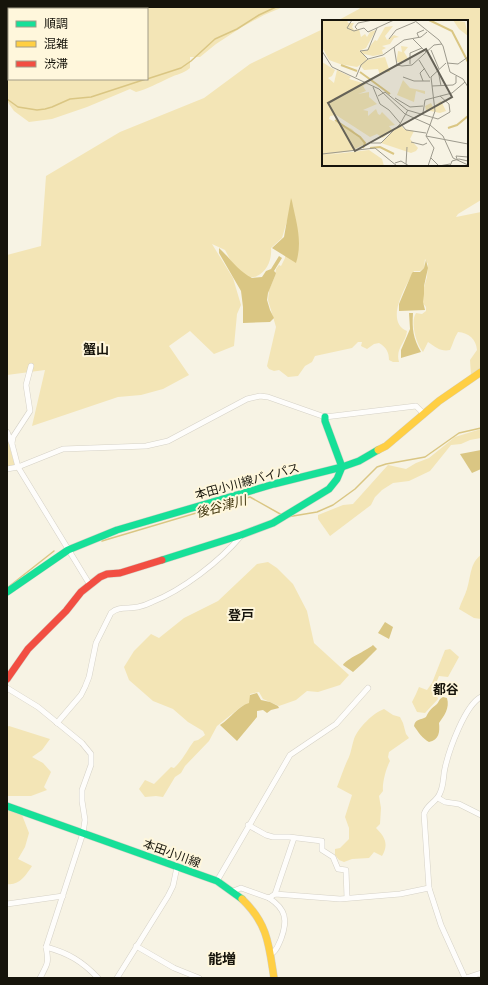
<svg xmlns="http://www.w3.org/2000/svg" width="488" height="985" viewBox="0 0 488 985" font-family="Cabin,'Noto Sans JP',sans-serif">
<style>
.green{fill:#f3e5b6}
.water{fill:#dac683}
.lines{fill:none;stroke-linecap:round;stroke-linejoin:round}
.stream{stroke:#dac683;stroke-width:1.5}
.street-casing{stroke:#d5d1c6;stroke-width:6}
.fast-casing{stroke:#d5d1c6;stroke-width:8}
.slow-casing{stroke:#d5d1c6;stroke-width:8}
.jam-casing{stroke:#d5d1c6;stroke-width:8}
.street{stroke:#fefdfb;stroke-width:5}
.fast{stroke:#16e098;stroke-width:7}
.slow{stroke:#ffcf43;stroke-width:7}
.jam{stroke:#f24e42;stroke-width:7}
.labels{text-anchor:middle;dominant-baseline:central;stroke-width:4;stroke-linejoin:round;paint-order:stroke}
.street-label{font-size:12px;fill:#16140b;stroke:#fff7dc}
.neighbourhood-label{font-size:13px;font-weight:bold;fill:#16140b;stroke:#fff7dc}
.water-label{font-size:13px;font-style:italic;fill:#3f340c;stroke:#fff7dc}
.quarter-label{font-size:14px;font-weight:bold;fill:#16140b;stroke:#fff7dc}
.inset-river{fill:none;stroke:#dac683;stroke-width:2}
.inset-road{fill:none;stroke:#9d9a8d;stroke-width:1}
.view{fill:#656257;fill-opacity:0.15;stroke:#656257;stroke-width:2}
.inset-edge{fill:none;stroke:#16140b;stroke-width:2}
</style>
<rect width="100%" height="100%" fill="#f7f3e4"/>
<g class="green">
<path d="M13,7H283L264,15L242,27L216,44L200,57H190V68C183,74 177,74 169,78C158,83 148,89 136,92L130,89L87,107L52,119L29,122L14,111L7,101V51L9,35V79H147V9H12Z"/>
<path d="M361,7H481V200L458,214L456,217L481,212V367L475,374L471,375L470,360L477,350C476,339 469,333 458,332C454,338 453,344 450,350C441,352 435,347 428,342L423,352C416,344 410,322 416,313L422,314L426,311V307L421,301L424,292V287L427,277L428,264L425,259L424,268L420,271H414C406,286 384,321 407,331C406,343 395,348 399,362H393L389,360C389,352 386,347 379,343L374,344L367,349L361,346L362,342H358L352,348L315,356L312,362L305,366L298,376L288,377L279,370L274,371L269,369L267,366L276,327L268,300L269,290L275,276L276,269L279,265L281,266L285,258L288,225L287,221L282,238L271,248C272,258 268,271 257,276C254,278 248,277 244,277L232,263L225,250L212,244L233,278L241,305L237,314L234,346L214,354L190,331L169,346L189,375L163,389L141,395L118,397L32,426L45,370L7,375V255L41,246L46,176L120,132L204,98L250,64L323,29V165H467V21H337L359,9Z"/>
<path d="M481,429V438L470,440L461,444L451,445L430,471L409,481L393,483L382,490L375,497L371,505L330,536L318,519V515L343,505L353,504L388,465L406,469L416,463L429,458L455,437Z"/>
<path d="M7,437L15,466L7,467Z"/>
<path d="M481,555V619L474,618L459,609C461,602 465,596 467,589C471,576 470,563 481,555Z"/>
<path d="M268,562L277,568L293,584L307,611L314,643L349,675L340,685L318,692L307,691L296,700L279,706L263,699L259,692L250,694V704L242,706L217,726L209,741L185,766L181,773L175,777L163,797L156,796L145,797L139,789L145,780L154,784L171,767L174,768C183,760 187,750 194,741L198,740L205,735L203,731L188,722L173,709L153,701L129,680L124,667L134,651L151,634L159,638L184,618L218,601L257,564Z"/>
<path d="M450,649L459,657L448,677L439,676L434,688L438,699L425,713L417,712L412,702L416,694L419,687L427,690L432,683L445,650Z"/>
<path d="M384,709L393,715L400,717L403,723L406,734L409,738L389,752L388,757L390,761C386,768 382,784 383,791L379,796L381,808L380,824L376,828C385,837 389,844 382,856L374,852L369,858L352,859L344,862L339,860L335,855V849L340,848L349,839V828L345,817L352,795L337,787C341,777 344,767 349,757C351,752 352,745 354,739C358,728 373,713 384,709Z"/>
<path d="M9,726L50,739L42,750L32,757L43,763L51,772L44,787L47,790L31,796H7V727Z"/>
<path d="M7,810L22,815L29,833L25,847L18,859L32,866C26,875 19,886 7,884Z"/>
</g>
<g class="water">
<path d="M291,198L292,201C296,222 303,241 296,263L272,248L284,237Z"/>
<path d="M219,248C230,258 238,271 252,278L262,277L266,271L271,269L279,256L282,258L274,271L276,273L275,276L268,293L267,300L270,310L274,318L270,322L243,323V307L241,291L219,253Z"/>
<path d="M426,260L428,268L424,286V294L423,302L425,310L399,311V304L412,273L413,272H420L424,268Z"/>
<path d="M409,313H413C412,329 413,338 421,352L401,358V350L410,329Z"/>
<path d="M481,450V469L472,473L460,454Z"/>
<path d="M385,622L393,627L389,639L378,633Z"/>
<path d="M373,645L377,649L363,663L353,672L343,665C346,659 366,651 373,645Z"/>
<path d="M257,693L261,700L270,702L278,706L279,708L271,710L267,713L263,710L257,711V717L237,741L220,725C231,718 238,706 249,703L250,695Z"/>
<path d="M443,697L447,698C450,708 444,716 439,723C440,732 439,740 429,742C423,739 418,732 414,726C415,719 421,720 426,717C430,709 431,709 437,704C440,700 439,699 443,697Z"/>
</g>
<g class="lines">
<g class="stream">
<path d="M147,79L181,68L191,61L215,39L237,29L259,15L276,7"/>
<path d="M7,99L18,107L37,110L45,109L52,107L70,99L91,97L146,79"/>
<path d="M287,517L317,512L333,505L355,489L377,467L386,464L425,457L459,433L481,428"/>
<path d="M102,541L250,497L282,515"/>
<path d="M7,588L54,551"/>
</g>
<defs>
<g id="street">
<path d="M7,432L12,444L18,467L90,585"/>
<path d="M12,443L13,437L30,411L26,385L31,366"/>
<path d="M7,469L18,467L63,449L146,446L168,441L247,399L260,396L268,397L325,417L416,406L424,414"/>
<path d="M7,688L38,707L82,743L91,754V765L82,790V801L85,820L83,833L46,947C49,963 48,963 40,978"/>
<path d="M57,723L81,695L85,687L89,677L96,643L111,613C119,606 128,609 138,607C143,606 148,604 152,602C183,590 220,561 241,536"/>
<path d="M438,798L445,802L459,804L481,815"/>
<path d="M248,825L266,835L273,837H289L322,841V850L333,857L338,869L346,870L347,898"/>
<path d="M217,881L290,755L336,724L368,688"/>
<path d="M233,891L241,888L269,898L275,894L340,899L400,894L429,888"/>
<path d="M275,894L294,838"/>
<path d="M269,898C286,909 288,920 281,939C278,945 277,951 271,954"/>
<path d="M7,904L63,896"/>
<path d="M136,946L174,968L199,978"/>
<path d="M46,947C68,953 82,961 98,978"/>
<path d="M117,978L168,896L173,886L177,867"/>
<path d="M465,978L441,925L429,888L424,814C427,804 437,802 440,793C444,785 443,776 445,768C449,750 465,705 481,697"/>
<path d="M466,978L481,973"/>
</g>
<g id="fast">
<path d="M162,560L241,535L273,523L329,489L337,479L342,467L325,421V417"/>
<path d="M7,592L68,550L117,530L274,484L342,467L359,461L378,450"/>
<path d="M7,806L217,881L242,899"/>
</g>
<g id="slow">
<path d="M378,450L386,446L439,401L481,372"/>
<path d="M242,899C268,924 269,945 274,978"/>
</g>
<path id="jam" d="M7,679L28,649L66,611L81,592L100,577L107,574L120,573L162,560"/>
</defs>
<use href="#street" class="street-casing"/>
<use href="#fast" class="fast-casing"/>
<use href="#slow" class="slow-casing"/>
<use href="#jam" class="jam-casing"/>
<use href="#street" class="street"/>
<use href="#fast" class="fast"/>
<use href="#slow" class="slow"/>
<use href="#jam" class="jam"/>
</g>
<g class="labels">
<g class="street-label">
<text transform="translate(247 481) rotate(-15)">本田小川線バイパス</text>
<text transform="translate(172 853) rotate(20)">本田小川線</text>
</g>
<g class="neighbourhood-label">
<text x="96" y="349">蟹山</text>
<text x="241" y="615">登戸</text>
<text x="446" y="689">都谷</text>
</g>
<g class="water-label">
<text transform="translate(221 506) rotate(-15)">後谷津川</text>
</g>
<g class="quarter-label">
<text x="222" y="959">能増</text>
</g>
</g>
<g transform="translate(322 20)">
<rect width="146" height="146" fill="#f7f3e4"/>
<path d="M0,0H25L26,3H32L30,7L32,10L37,9L39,17L43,14L45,17L48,12L54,10L44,28L37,31H44L53,20L55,21L63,7L71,6L63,16L65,20L72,15L77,17L72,18L68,24L60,26L64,28L60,30L61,34L51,36L42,34L45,40L63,37L68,52H60L58,55L56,49L42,50L38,45L35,47L18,44L7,40L0,27ZM131,0L143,2L146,16L137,9ZM79,26L86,27L82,32L87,40H81L80,43L75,42V38L76,31L80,32ZM0,42L13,50L10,56L6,58L12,63L15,50L29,57L27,59L44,64L41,66L44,71L36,74L47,72V77L55,84L41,90L46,91V96L54,89L56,94L58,95L60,92L73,105L67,106L70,110L61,118L55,114L48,117L14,95L8,96L7,99L30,109L43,124L29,131L4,135L47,130L60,139L62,146H0ZM81,60L88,68L103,71V74L94,71L92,82L75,75ZM119,81L124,91L118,93L104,90L103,86L109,83L111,87ZM78,104L82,109L92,111L88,119L96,128L94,131L89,133L59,123Z" fill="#f3e5b6"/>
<path class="inset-river" d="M107,0L130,11L146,42M19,45L35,51M38,52L68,74M13,100L38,117L43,123L41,128M126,108L135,105L146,96M48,128L58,127L72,134"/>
<path class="inset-road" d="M30,0L25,8L32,11L42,8L46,12L72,0M92,0L117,20L121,26L128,52L141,59L146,67M35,9L33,7L36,3L51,0M97,18L95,13L102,10M67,19L74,10L93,2M91,19L104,32M72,27L75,45L80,46L90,45L112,25L120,24M109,30L117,49M0,31L10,47L57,69L83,94L108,105L104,116L112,128L106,146M46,39L38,31L46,30L55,8M97,40L108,58M124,43L109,57L113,91L108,105L121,116L131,138L146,145M125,43L136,44L146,37M88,44V33L100,28M116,50L119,66M34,57L39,45L46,39L61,35L82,20L99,17L105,12M81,57L92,61H108M101,61L98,53L103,48M110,66L131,65L134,63V56M51,67L58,84L67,90L84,110L104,113M56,76L63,72L85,90L116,99L128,92L127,84L118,76M73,78L88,87L101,86M101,93L103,80L130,73L143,62M104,116L146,124M89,122L101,125L105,123M49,123H59L78,104L86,90M0,134L53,128L75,146M109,138L117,146L128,144M135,139L134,136L146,137M73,143L79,141L87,146M84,144L85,127M128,146L130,141L137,139L146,141"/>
<path class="view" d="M104,29L130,77L33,131L6,83Z"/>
<rect width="146" height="146" class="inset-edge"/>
</g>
<rect width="488" height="985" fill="none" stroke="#16140b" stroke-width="16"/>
<rect x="8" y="8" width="140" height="72" fill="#fff7dc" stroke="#a29c88"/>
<rect x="16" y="21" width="20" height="6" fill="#16e098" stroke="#a29c88"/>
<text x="44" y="28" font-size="12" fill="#16140b">順調</text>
<rect x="16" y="41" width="20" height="6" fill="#ffcf43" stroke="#a29c88"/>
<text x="44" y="48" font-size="12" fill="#16140b">混雑</text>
<rect x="16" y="61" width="20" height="6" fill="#f24e42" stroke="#a29c88"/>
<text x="44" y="68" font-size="12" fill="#16140b">渋滞</text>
</svg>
